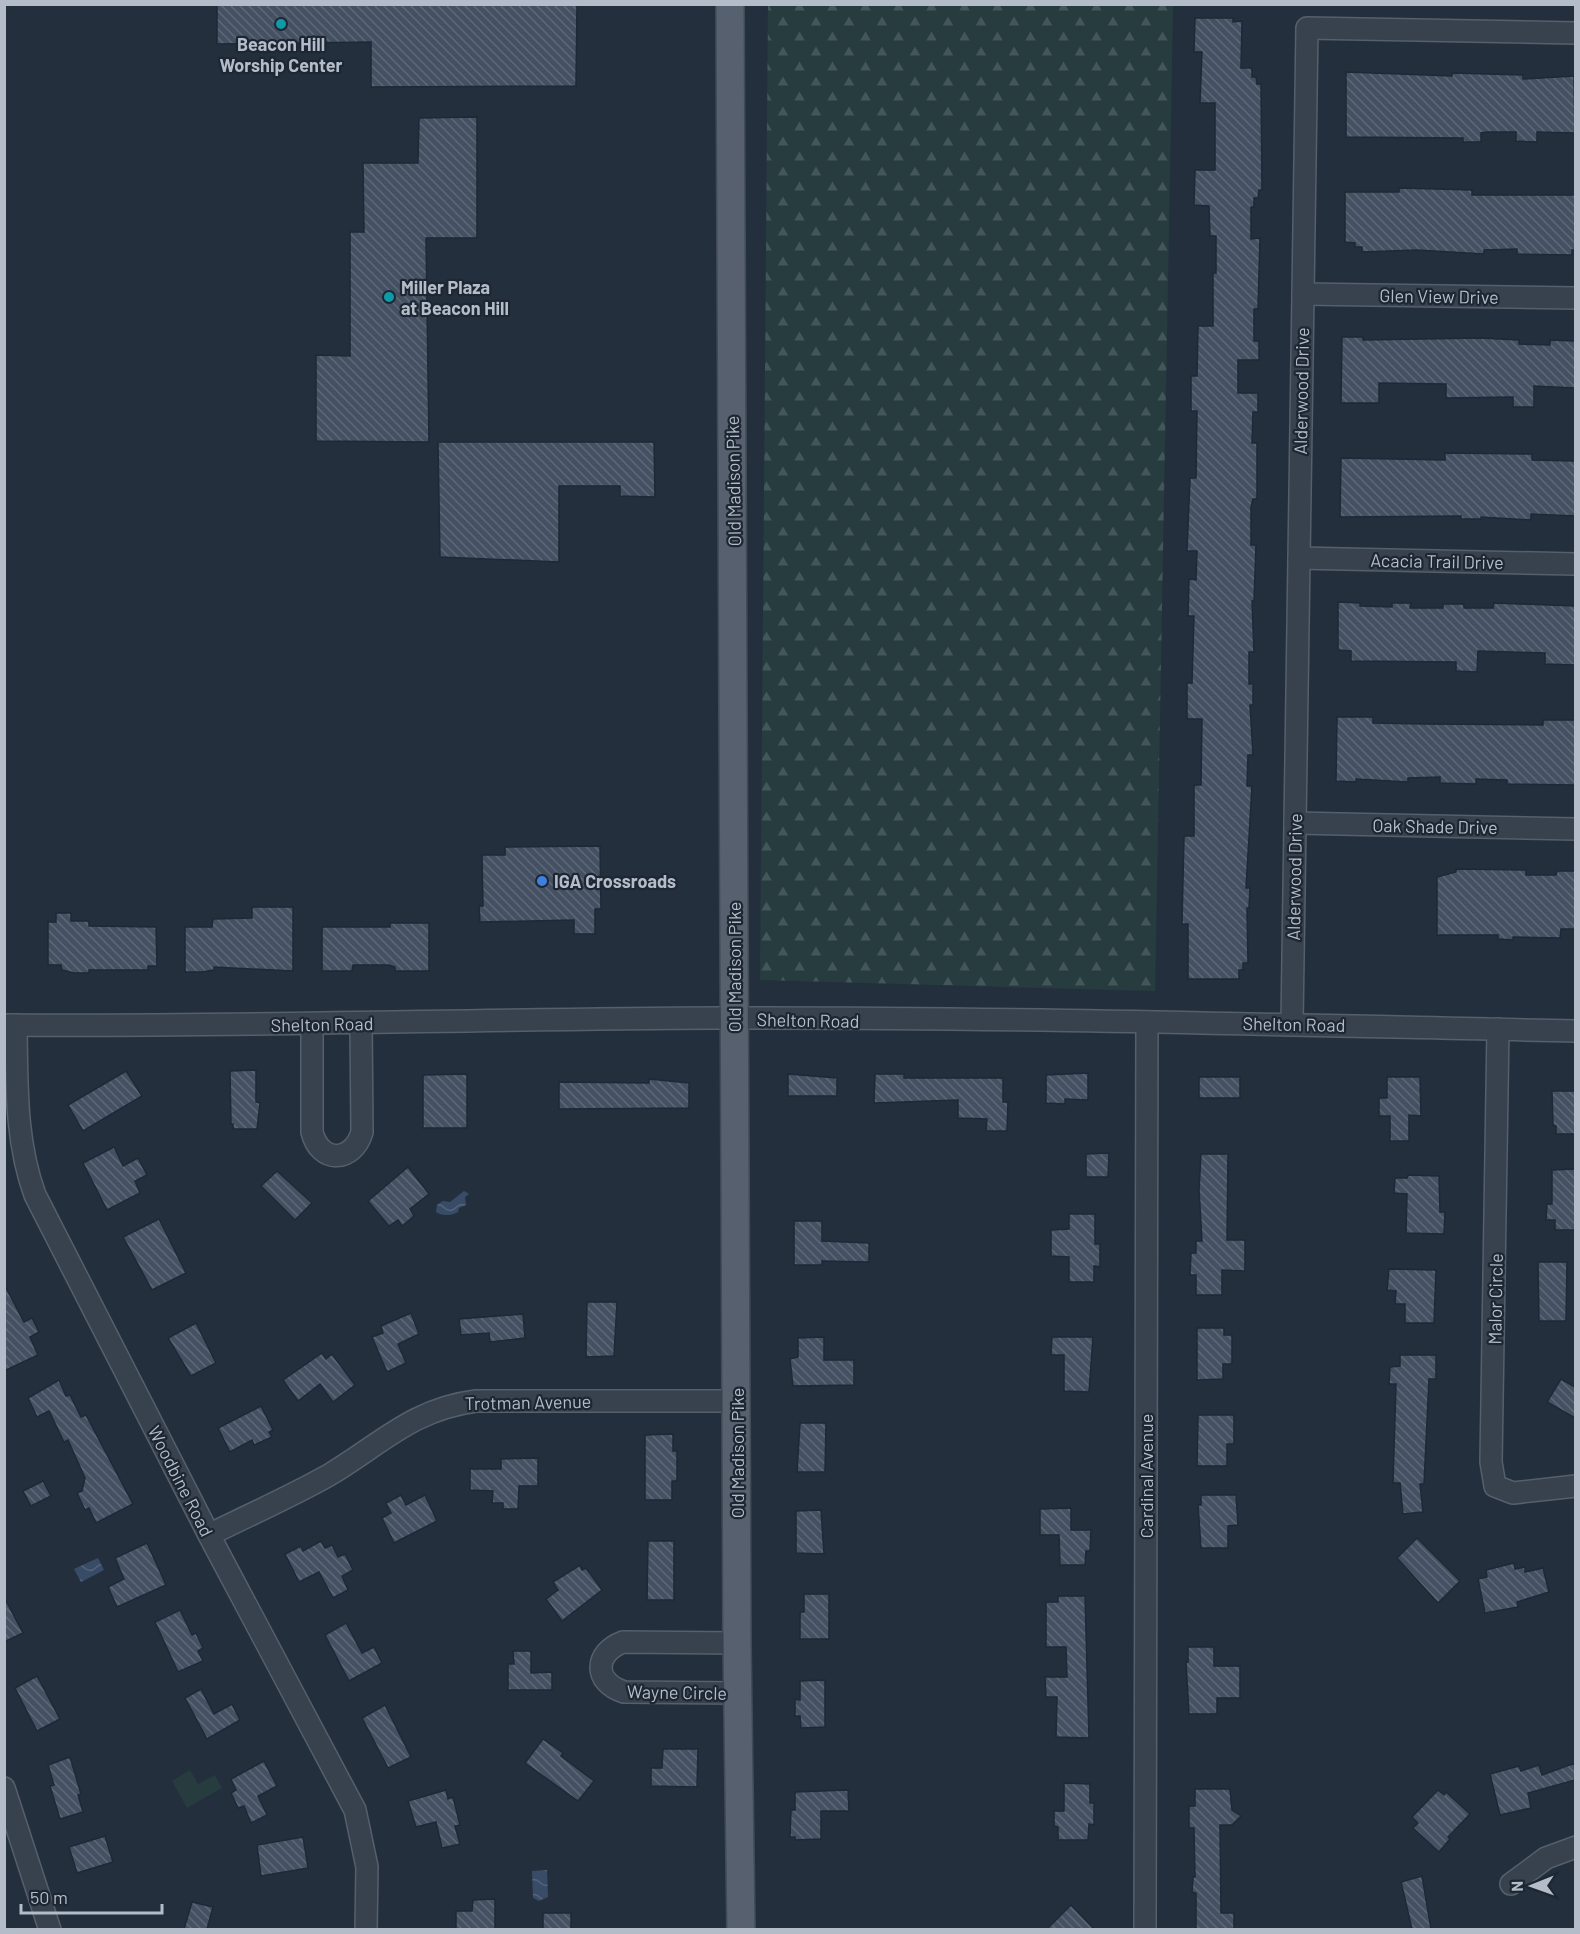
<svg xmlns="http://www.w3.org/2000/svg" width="1580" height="1934" viewBox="0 0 1580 1934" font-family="Barlow,sans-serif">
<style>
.forest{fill:url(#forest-firs)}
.green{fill:#263c3f}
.water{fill:url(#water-waves)}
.building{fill:url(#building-back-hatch);stroke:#1f2835;stroke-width:1.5}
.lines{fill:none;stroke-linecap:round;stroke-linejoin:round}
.minor-casing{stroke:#565f6c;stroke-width:24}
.major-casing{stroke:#414a57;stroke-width:30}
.minor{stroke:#38414e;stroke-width:21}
.major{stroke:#56606e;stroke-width:27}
.culture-dot{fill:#0f9aa8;stroke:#1d2633;stroke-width:2}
.shop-dot{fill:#3f7fe0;stroke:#1d2633;stroke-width:2}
.labels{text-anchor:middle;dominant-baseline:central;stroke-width:4.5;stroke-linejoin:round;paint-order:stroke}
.poi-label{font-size:18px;font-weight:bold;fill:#b4bcc9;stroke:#1d2633;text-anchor:start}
.street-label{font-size:18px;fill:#b4bcc9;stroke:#1d2633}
</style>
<defs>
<pattern id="forest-firs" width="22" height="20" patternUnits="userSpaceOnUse" patternTransform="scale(1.5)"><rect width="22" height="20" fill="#263c3f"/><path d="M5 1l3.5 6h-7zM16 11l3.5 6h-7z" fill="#435659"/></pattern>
<pattern id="water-waves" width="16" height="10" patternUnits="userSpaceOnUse" patternTransform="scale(1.5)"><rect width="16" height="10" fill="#394c67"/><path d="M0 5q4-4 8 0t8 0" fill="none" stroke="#53647b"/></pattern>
<pattern id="building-back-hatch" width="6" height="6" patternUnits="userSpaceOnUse" patternTransform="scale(1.5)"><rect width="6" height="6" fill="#455162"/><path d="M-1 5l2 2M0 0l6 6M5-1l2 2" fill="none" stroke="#5d6877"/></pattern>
</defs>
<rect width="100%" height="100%" fill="#242f3e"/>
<path class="forest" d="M768,5H1173L1155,991L760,980Z"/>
<path class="green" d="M190,1770L198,1784L215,1775L222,1788L187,1808L172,1781Z"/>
<g class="water">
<path d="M464,1191L469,1194L465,1197L466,1205L459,1208L458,1212C452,1216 441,1216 436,1212L437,1205L443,1201L450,1202Z"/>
<path d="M98,1558L104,1570L81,1582L74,1569Z"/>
<path d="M547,1870L548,1897L539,1901L533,1898L532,1871Z"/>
</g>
<g class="building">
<path d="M217,4H577L576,86L371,87V42L217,44Z"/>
<path d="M1195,18H1233V22L1242,21L1241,68H1252V77H1256L1257,84H1261L1262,190H1259L1258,198H1254V207H1251V239L1260,238L1258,309H1254V341H1259V360H1238V393H1258V412H1253L1252,443H1257V499H1253L1251,507V545H1256L1254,601H1252L1254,652H1249V684H1253V705H1250L1253,755H1248L1247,786H1252L1246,888H1250L1249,908H1247L1248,963H1243V970H1239V979H1188V924H1182L1184,836H1194V785H1201L1202,719H1187V683H1192L1194,616H1188L1189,579L1196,580L1197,551H1187L1190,478H1196L1197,411H1191V376H1197L1198,326H1213V273H1216V236H1210L1209,206L1194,205L1195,170H1215V103H1200L1202,52H1194Z"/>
<path d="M1346,72L1452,76V73L1523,75V79L1574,76L1575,133L1537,132V142L1516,141V132H1487L1481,133V142H1463V138L1346,137Z"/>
<path d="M477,117V238H426L429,442L316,441V355L350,356V232H364L363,163H418L419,118Z"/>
<path d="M1399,188L1472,190V195H1575V250H1572V255L1517,254V249L1484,250V254L1417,250L1362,252V247H1355V243L1345,242V192H1399Z"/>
<path d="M1342,337H1363V340L1481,338L1519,340V344L1550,345V340L1575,341V388L1534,386V407H1513V397L1446,398V384L1379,383V403H1341Z"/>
<path d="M438,442H654L655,497L620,496V486H559V562L440,557Z"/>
<path d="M1445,453L1532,454V460L1575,461V516L1531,514V520L1481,517V519H1461V516L1340,517L1341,458L1445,460Z"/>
<path d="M1338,602L1360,603V606L1392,607V603H1411L1410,608H1443V604H1464V608H1493L1494,603L1575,606V665L1545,664V653L1478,651L1477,672L1456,671V662L1351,661V651L1338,650Z"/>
<path d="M1337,717H1373V723L1425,724L1543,725V720H1575V785L1507,784V780L1476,779V784L1440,783V777L1408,778V782L1356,779V782L1336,781Z"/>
<path d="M600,846L601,909H595V934H574V920L480,922L479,906H483L482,855H505V847Z"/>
<path d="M1456,869L1526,870V875H1556L1557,871H1575V929H1561L1560,938L1513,937V940L1498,939V935H1437V877L1456,872Z"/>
<path d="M252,907H293V971L214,967V970L202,972H185V927H212L213,919L252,918Z"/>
<path d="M56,913H71V921H89V926L156,927L157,966H148V970H89V973H74L62,970L61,965H48V922H56Z"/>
<path d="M390,923H429V971H395V967L389,965H353L352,971H322V927H390Z"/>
<path d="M256,1070V1102L260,1103L257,1129H233V1124H231L230,1071Z"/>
<path d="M126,1071L142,1096L83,1131L68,1105Z"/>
<path d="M1088,1073V1100L1065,1099V1104L1046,1103V1075Z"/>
<path d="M467,1074V1128H423V1075Z"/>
<path d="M788,1074L837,1078V1096H788Z"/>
<path d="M875,1074H904V1078H1003V1102H1008L1007,1131H986L987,1119L958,1118V1100L874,1103Z"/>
<rect x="1199" y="1077" width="41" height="21"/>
<path d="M1387,1077H1420L1421,1116L1409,1115V1141H1390V1116H1379V1098H1387Z"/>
<path d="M649,1079L689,1083V1108L559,1109V1082L649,1083Z"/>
<path d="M1552,1091H1575V1134H1556V1126L1553,1125Z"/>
<path d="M114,1147L123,1166L138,1158L147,1175L135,1181L140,1193L107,1210L83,1163Z"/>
<path d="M1109,1153L1108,1177H1086V1154Z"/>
<path d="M1201,1154H1228L1227,1240H1245V1271L1222,1270V1295H1196V1275H1190L1191,1253H1196V1241H1202L1199,1190Z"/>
<path d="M408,1167L429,1194L410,1209L414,1216L402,1226L398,1220L389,1226L368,1201Z"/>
<path d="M1575,1169V1230H1555V1220H1546L1547,1204H1552V1170Z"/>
<path d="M277,1171L312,1203L295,1220L261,1186Z"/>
<path d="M1408,1175L1439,1176L1440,1212H1445L1444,1234L1406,1233L1407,1194L1394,1193L1395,1178H1407Z"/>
<path d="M1069,1214H1095V1244H1100V1267L1094,1266V1282H1069V1257L1051,1256V1230L1069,1229Z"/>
<path d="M159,1219L186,1273L152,1290L123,1237Z"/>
<path d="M794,1221H822V1241L869,1243V1262L822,1261V1265H794Z"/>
<path d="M1538,1262H1567L1566,1321H1539Z"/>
<path d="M1389,1269L1436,1270L1434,1323H1405V1304H1395L1396,1291L1387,1290Z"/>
<path d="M4,1284L24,1322L32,1318L39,1332L30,1337L38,1355L4,1371Z"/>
<path d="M587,1302H617L614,1356L586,1357Z"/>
<path d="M411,1313L419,1334L398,1344L406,1363L387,1372L372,1337L383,1333L381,1326Z"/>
<path d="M523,1314L525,1338L490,1342L489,1333L461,1335L459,1319Z"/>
<path d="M196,1323L216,1363L191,1376L168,1338Z"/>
<path d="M1197,1328H1224V1335H1232V1364H1223V1379L1197,1380Z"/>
<path d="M824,1337V1360H854V1385L793,1386L790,1359L798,1357V1338Z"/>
<path d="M1052,1337H1093L1089,1392L1064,1391V1355H1051Z"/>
<path d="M322,1353L326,1359L332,1354L355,1385L333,1402L320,1384L298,1401L283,1380Z"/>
<path d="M1400,1355H1436V1379H1429L1424,1484H1420L1423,1512L1403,1514L1400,1483H1393L1396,1384H1389L1390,1367L1400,1366Z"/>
<path d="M1561,1379L1575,1387V1418L1547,1402Z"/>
<path d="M59,1380L66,1396L70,1395L81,1417L86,1415L133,1504L96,1523L89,1508L85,1510L77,1493L82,1491L85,1478L68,1440L64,1442L49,1411L37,1417L28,1398Z"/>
<path d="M261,1406L273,1430L269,1432L272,1437L254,1445L252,1440L230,1452L218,1428Z"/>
<path d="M1198,1415H1234V1444H1227V1466H1197Z"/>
<path d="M800,1423H826L825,1472H797Z"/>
<path d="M673,1434V1451H677V1481H672V1500H645V1435Z"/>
<path d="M538,1458V1486H519L518,1509H503V1503H492L493,1491L470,1490V1469H501V1459Z"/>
<path d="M43,1481L51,1496L31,1506L23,1491Z"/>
<path d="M401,1495L406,1505L425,1495L437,1521L394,1543L382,1518L391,1513L386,1503Z"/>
<path d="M1201,1495H1236L1238,1525L1228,1526V1548H1201L1198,1505H1201Z"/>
<path d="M1071,1508V1530H1091L1090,1551H1086L1085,1565H1060L1059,1535H1040V1509Z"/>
<path d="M821,1510L824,1554L796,1553V1511Z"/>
<path d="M1417,1538L1460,1581L1438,1603L1397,1558Z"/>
<path d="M321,1541L325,1548L332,1545L338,1557L345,1554L353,1570L342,1576L348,1590L333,1598L319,1572L299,1582L285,1554L301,1546L303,1551Z"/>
<path d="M648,1541H674V1600H647Z"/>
<path d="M147,1543L166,1585L117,1607L108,1587L124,1579L115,1558Z"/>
<path d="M1514,1563L1515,1569L1525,1567V1572L1543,1568L1549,1592L1517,1602L1518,1607L1485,1613L1478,1579L1487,1577L1486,1570Z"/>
<path d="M580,1565L582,1570L586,1568L602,1590L562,1621L546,1599L558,1590L553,1582Z"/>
<path d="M804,1594H829V1639H800V1612H804Z"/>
<path d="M1058,1596H1085L1089,1738L1056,1737L1057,1697H1046L1045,1677H1067L1066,1647H1046V1602H1058Z"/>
<path d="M4,1597L23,1633L4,1642Z"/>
<path d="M180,1610L192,1635L196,1633L203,1648L198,1651L203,1661L178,1672L155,1622Z"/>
<path d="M346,1623L362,1653L374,1647L382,1663L349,1681L325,1635Z"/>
<path d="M1188,1647H1214V1666H1240V1698H1217V1714H1189L1186,1662H1188Z"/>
<path d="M513,1651H531V1673L552,1672V1690H508V1664H514Z"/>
<path d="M37,1676L60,1719L37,1731L15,1688Z"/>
<path d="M825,1680V1727L801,1728L800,1716H795V1699L800,1700V1681Z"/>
<path d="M201,1689L214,1714L232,1704L240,1720L207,1739L185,1698Z"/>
<path d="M385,1705L411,1757L388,1768L362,1718Z"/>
<path d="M543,1739L563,1753L561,1756L594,1781L578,1801L525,1763Z"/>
<path d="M663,1749H698L697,1787L651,1786V1768H662Z"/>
<path d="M70,1757L81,1794L78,1795L83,1812L60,1819L50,1786L54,1785L48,1765Z"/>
<path d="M264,1761L277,1786L258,1796L267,1815L251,1823L244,1806L238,1808L231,1793L236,1790L231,1779Z"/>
<path d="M1575,1763V1780L1528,1793L1531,1808L1500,1815L1490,1774L1519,1766L1521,1771L1539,1765L1542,1775Z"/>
<path d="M1064,1783L1090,1784V1803H1094V1825L1089,1824L1088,1840H1058V1827L1054,1826V1811H1064Z"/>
<path d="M1195,1789H1230L1232,1810L1241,1816L1232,1825H1220L1221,1913H1234V1929H1196V1893L1192,1892L1193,1877H1195L1194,1828H1189V1806H1195Z"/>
<path d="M446,1790L448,1799L453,1797L460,1825L455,1826L460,1844L442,1848L436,1822L416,1827L408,1801Z"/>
<path d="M848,1790L849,1811H821V1839L795,1840V1837H790L791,1810H795V1792Z"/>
<path d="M1438,1790L1444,1795L1446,1792L1470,1814L1448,1837L1450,1839L1439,1852L1413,1828L1418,1823L1412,1817Z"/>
<path d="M105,1836L113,1862L77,1873L69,1847Z"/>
<path d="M303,1837L308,1868L261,1876L257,1845Z"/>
<path d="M1422,1876L1431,1929H1412L1401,1882Z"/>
<path d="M495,1899V1929H456V1911H472L473,1900Z"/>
<path d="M192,1902L213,1907L207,1929H184Z"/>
<path d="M1071,1905L1094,1929H1047Z"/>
<rect x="543" y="1913" width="28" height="16"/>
</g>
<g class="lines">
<defs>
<g id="minor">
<path d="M1303,294L1576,298"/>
<path d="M1299,558L1576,564"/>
<path d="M1295,823L1576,829"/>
<path d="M1292,1023L1307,28L1576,33"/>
<path d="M4,1025C241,1027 478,1019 715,1018C1002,1017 1289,1025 1576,1031"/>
<path d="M16,1025C17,1083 15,1140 35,1195L209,1535L355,1810L367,1867L366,1930"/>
<path d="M312,1025V1132C320,1164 353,1163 362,1132L361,1024"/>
<path d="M1498,1029L1491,1462L1495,1486L1513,1493L1576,1486"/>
<path d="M209,1535C249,1515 290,1497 329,1475C381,1444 413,1409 476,1401H737"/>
<path d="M737,1643L623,1642C594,1653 593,1682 624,1692L737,1693"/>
<path d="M4,1788L50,1930"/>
<path d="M1511,1884L1546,1858L1576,1847"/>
<path d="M1145,1930L1147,1022"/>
</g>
<path id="major" d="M730,4L737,1643L741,1930"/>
</defs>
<use href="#minor" class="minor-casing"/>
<use href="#major" class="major-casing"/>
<use href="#minor" class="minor"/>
<use href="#major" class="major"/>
</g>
<g class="culture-dot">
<circle cx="281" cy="24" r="6"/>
<circle cx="389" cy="297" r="6"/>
</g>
<circle class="shop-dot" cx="542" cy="881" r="6"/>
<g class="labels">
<g class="poi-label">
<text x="281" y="44" text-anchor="middle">Beacon Hill<tspan x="281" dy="21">Worship Center</tspan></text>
<text x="401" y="287">Miller Plaza<tspan x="401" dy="21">at Beacon Hill</tspan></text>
<text x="554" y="881">IGA Crossroads</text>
</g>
<g class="street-label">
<text transform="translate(1439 296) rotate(1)">Glen View Drive</text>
<text transform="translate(1301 391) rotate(-89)">Alderwood Drive</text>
<text transform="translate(733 481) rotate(-91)">Old Madison Pike</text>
<text transform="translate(1437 561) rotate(1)">Acacia Trail Drive</text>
<text transform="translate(1435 826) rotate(1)">Oak Shade Drive</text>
<text transform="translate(1294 877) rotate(-89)">Alderwood Drive</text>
<text transform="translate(734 967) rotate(-90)">Old Madison Pike</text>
<text transform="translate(808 1020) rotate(1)">Shelton Road</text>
<text transform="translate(322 1024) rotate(-1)">Shelton Road</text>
<text transform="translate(1294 1024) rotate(1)">Shelton Road</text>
<text transform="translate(1495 1299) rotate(-89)">Malor Circle</text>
<text transform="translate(528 1402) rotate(-1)">Trotman Avenue</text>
<text transform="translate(737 1453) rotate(-90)">Old Madison Pike</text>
<text transform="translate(1146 1476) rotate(-90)">Cardinal Avenue</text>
<text transform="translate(181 1481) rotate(63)">Woodbine Road</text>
<text transform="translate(677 1692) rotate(1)">Wayne Circle</text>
</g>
</g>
<rect width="1580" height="1934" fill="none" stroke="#b4bcc9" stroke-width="12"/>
<g transform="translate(1532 1886) rotate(269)" stroke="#1d2633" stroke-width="4.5" paint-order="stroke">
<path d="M0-4.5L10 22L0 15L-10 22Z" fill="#b4bcc9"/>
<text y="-9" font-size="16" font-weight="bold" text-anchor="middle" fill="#b4bcc9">N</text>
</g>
<path d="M21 1904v9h141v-9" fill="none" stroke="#b4bcc9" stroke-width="3"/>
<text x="30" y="1904" font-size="18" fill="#b4bcc9" stroke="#1d2633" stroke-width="4.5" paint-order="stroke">50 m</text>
</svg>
